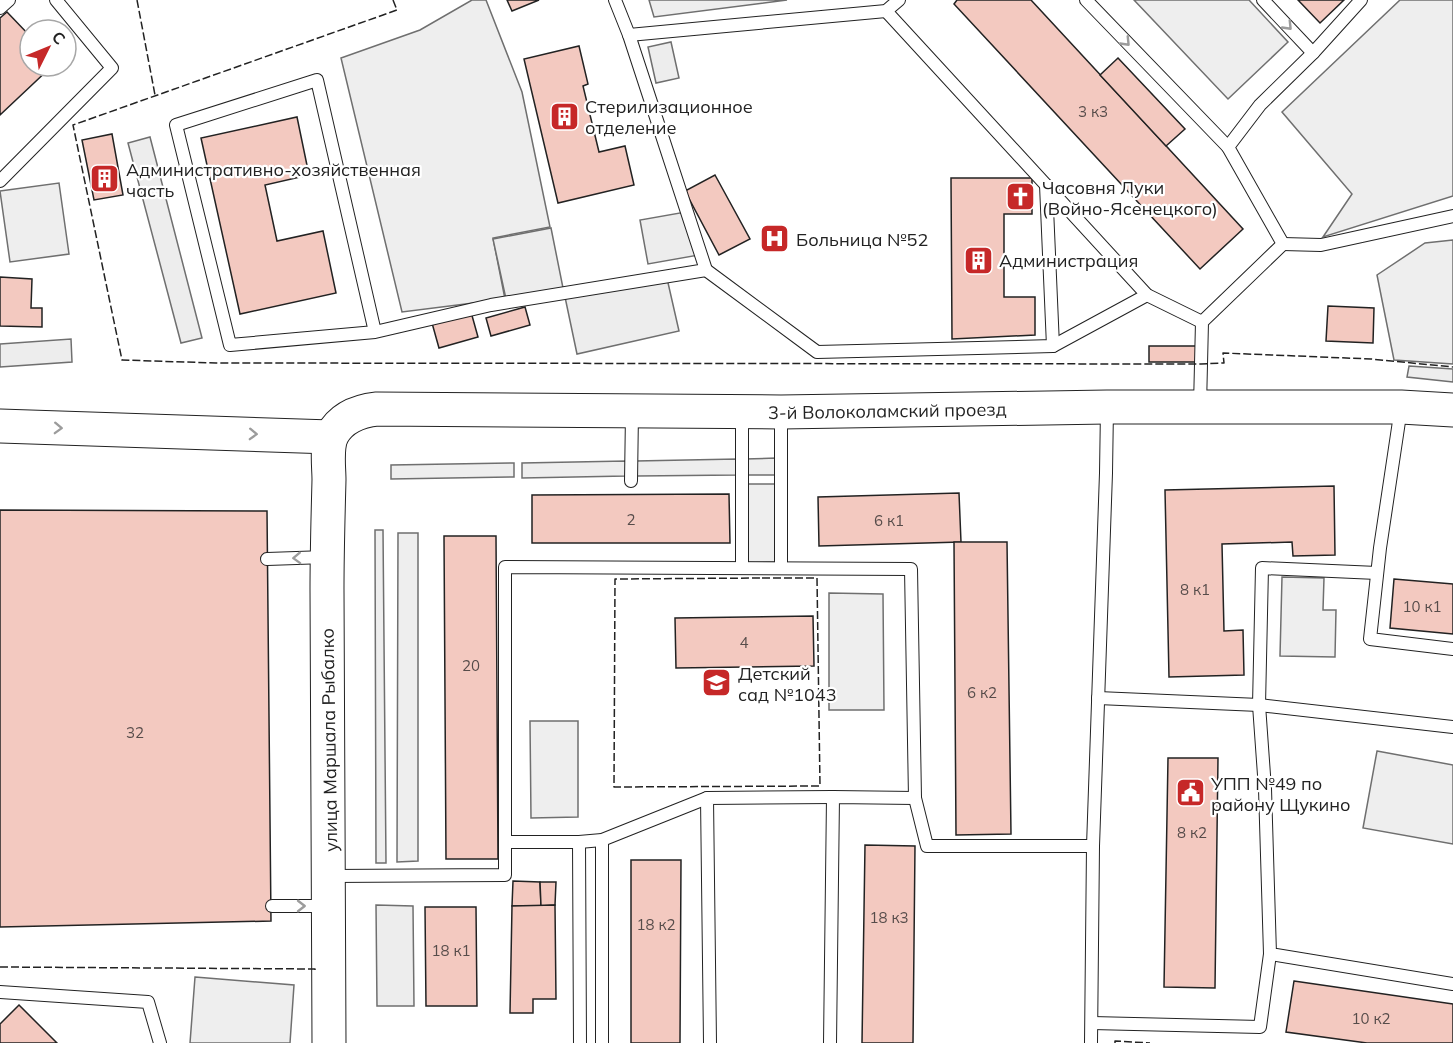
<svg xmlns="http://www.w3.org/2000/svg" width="1453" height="1043" viewBox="0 0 1453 1043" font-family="Mulish,sans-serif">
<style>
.green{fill:#eee;stroke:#6f6f6f;stroke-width:1.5}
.parking{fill:#ededed;stroke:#6f6f6f;stroke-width:1.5}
.building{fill:#f3c9c0;stroke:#222;stroke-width:1.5}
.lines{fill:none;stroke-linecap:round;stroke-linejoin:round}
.lane-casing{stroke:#222;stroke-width:14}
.secondary-casing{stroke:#222;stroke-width:35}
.lane{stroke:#fff;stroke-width:12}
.secondary{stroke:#fff;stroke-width:33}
.fence{stroke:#222;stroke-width:1.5;stroke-dasharray:8 3;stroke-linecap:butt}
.oneway{stroke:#9c9c9c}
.labels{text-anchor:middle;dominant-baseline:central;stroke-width:4.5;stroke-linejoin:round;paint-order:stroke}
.number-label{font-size:15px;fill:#564c4a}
.poi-label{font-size:18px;fill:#222;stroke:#fff;text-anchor:start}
.street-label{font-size:18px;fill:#222;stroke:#fff}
</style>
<rect width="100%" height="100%" fill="#fff"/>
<g class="green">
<path d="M472,0H486L522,92L550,227L493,238L505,299L402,312L341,58L420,30Z"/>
<path d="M649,0H787L654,17Z"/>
<path d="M1134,0H1249L1288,42L1228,99Z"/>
<path d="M1400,0H1453V196L1323,237L1352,194L1282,112Z"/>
<path d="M59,183L69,254L10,262L0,191Z"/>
<path d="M1453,240V364L1394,360L1377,275L1425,243Z"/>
<path d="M776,458L775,475H746L745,459Z"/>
<path d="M737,459V475L637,476L636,461Z"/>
<path d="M626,461V476L522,478V463Z"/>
<path d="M514,463V477L391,479V465Z"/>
<path d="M746,484H775L776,562L747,563Z"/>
<path d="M375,530H383L386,863H376Z"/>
<path d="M398,533H418V861L397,862Z"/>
<path d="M1282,577L1324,578L1323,610H1336L1335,657L1280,656Z"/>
<path d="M829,593L883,594L884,710H829Z"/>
<path d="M530,721H578V817L531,818Z"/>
<path d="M1377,751L1453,765V844L1363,828Z"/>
<path d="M195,977L294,985L290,1043H190Z"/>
</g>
<g class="parking">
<path d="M671,42L679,78L656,83L648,47Z"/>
<path d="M150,137L202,338L181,343L128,143Z"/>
<path d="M691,211L699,255L648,264L640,220Z"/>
<path d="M551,228L563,288L506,299L493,239Z"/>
<path d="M666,274L679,331L577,354L565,297Z"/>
<path d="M71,339L72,362L0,367V344Z"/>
<path d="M1409,366L1453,369V382L1407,377Z"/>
<path d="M376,905L413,906L414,1006H377Z"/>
</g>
<g class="building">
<path d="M507,0H539L512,11Z"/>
<path d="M957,0H1031L1243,229L1200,269L954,4Z"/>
<path d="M1298,0H1344L1320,23Z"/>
<path d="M7,12L30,36V66H52L0,115V18Z"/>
<path d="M579,46L588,84L583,86L599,152L625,146L634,185L558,203L524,59Z"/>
<path d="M1118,58L1185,129L1166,146L1100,75Z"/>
<path d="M297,117L309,175L265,185L277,241L323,231L336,293L240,314L201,138Z"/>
<path d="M112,134L123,195L94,200L82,140Z"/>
<path d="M715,175L750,239L719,255L685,191Z"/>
<path d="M951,178H1032V214H1004V297H1035V335L952,339Z"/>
<path d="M0,277L32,279L31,308H42V327L0,326Z"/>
<path d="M1328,306L1374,308L1373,343L1326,341Z"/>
<path d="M525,307L530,325L491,336L486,318Z"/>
<path d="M471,312L478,337L439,348L432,323Z"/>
<rect x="1149" y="346" width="48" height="16"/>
<path d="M1334,486L1335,555L1293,556L1292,542L1222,544L1224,631L1243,630L1244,675L1169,677L1165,490Z"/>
<path d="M959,493L961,542L819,546L818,497Z"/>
<path d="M729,494L730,543H532V495Z"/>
<path d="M0,510L267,511L271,921L0,927Z"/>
<path d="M444,536H496L498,859H446Z"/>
<path d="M954,542H1007L1011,834L956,835Z"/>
<path d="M1394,579L1453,584V634L1390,628Z"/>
<path d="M813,616L814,666L676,668L675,618Z"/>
<path d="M1168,758H1218L1215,988L1164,987Z"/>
<path d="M865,845L915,846L913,1043H862Z"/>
<path d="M631,860H681L680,1043H631Z"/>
<path d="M513,881L540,882L541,906H512Z"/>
<path d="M540,882H556L555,905L541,906Z"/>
<path d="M555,905L556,999H533V1013H510L512,906Z"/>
<path d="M425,907H476L477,1006H426Z"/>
<path d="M1294,981L1453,1004V1043H1367L1286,1032Z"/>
<path d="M19,1005L57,1043H0V1024Z"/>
</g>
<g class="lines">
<defs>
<g id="lane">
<path d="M1086,0L1228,147"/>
<path d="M1263,0L1313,53"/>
<path d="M0,8L9,0"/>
<path d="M886,11L1147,295L1202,322"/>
<path d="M629,35L886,11L899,0"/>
<path d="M0,181L112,68L56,0"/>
<path d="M1046,185L1053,346"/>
<path d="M1283,244L1321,245L1453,216"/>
<path d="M706,270L817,352L1053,346L1147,295"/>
<path d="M375,332L317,80L176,125L230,345L375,332L491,305L706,270L629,35L615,0"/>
<path d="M1200,406L1202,322L1283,244L1228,147L1260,105L1313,53L1361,0"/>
<path d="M1401,408L1380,548L1370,639L1453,649"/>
<path d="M742,412V567"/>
<path d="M631,481L632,413"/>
<path d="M267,559L326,557"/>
<path d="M781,568V413"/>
<path d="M1377,573L1262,568L1259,705L1265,789L1270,954L1453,984"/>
<path d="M1098,698L1259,705L1453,727"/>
<path d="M915,798L927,846H1093"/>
<path d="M602,840V1043"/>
<path d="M505,842H579L580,1043"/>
<path d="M579,842L602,840L707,798"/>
<path d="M331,876L505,875V567L911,569L915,798L833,797L830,1043"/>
<path d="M272,906H328"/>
<path d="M0,992L148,1002L160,1043"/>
<path d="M1092,1023L1260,1027L1270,954"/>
<path d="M710,1043L707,798L833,797"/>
<path d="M1091,1043L1093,846L1106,473L1107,408"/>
</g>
<g id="secondary">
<path d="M0,426L331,437"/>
<path id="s1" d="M329,1043C329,892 329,741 327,589C327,553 328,517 329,480C329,467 326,448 332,435C341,418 359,411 377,409L781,412L1107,407H1401L1453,410"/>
</g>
</defs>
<use href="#lane" class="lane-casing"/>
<use href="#secondary" class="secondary-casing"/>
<use href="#lane" class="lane"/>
<use href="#secondary" class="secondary"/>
<g class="fence">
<path d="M137,0L155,95"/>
<path d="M393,0L397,10L73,125L122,360L216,363L1201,364L1224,363L1223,353L1371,359L1453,367"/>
<path d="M762,578H817L820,786L614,787L615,579Z"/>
<path d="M0,967L315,969V971"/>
<path d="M1115,1043V1041L1150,1043"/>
</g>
</g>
<defs><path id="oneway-chevron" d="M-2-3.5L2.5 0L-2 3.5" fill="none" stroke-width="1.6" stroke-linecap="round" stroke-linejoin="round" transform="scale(1.5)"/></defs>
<g class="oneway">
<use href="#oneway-chevron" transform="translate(1288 26) rotate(46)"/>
<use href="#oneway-chevron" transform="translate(1126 42) rotate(46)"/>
<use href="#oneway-chevron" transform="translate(58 428) rotate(2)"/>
<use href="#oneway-chevron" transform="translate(253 434) rotate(2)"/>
<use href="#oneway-chevron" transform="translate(297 558) rotate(178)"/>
<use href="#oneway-chevron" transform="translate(301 906)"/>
</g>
<defs>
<symbol id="building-square" viewBox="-11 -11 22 22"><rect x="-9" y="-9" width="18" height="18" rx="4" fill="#c62828" stroke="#fff"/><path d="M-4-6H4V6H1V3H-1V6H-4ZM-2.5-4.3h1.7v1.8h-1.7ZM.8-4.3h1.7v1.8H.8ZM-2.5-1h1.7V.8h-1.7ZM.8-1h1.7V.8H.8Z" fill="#fff"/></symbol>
<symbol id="church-square" viewBox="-11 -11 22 22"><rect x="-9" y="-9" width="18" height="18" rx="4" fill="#c62828" stroke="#fff"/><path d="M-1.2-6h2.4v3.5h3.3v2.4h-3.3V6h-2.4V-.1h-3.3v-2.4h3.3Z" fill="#fff"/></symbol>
<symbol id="hospital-square" viewBox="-11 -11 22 22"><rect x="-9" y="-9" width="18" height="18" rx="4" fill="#c62828" stroke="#fff"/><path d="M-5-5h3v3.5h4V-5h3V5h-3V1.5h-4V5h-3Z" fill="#fff"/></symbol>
<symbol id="school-square" viewBox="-11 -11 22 22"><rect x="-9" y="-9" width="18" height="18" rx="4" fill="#c62828" stroke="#fff"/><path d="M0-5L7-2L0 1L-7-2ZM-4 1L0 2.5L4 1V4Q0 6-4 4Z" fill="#fff"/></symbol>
<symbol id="civic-square" viewBox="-11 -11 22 22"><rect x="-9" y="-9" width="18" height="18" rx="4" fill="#c62828" stroke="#fff"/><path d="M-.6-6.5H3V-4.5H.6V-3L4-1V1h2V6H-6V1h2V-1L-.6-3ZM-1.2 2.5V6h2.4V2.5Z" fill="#fff"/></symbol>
</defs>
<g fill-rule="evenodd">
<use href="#building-square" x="548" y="100" width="33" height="33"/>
<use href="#building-square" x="88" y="162" width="33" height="33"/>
<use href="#church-square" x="1004" y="180" width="33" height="33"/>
<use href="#hospital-square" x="758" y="222" width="33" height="33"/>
<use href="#building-square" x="962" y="244" width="33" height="33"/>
<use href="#school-square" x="700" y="666" width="33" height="33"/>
<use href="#civic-square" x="1174" y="776" width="33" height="33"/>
</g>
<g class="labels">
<g class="number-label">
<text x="1093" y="111">3 к3</text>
<text x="631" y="519">2</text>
<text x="889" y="520">6 к1</text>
<text x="1195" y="589">8 к1</text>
<text x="1422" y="606">10 к1</text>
<text x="744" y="642">4</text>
<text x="471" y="665">20</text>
<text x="982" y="692">6 к2</text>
<text x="135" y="732">32</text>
<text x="1192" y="832">8 к2</text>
<text x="889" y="917">18 к3</text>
<text x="656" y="924">18 к2</text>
<text x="451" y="950">18 к1</text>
<text x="1371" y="1018">10 к2</text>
</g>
<g class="poi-label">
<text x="585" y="106">Стерилизационное<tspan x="585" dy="21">отделение</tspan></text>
<text x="126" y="169">Административно-хозяйственная<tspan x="126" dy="21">часть</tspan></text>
<text x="1042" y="187">Часовня Луки<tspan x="1042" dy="21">(Войно-Ясенецкого)</tspan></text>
<text x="796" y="239">Больница №52</text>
<text x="999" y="260">Администрация</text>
<text x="738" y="673">Детский<tspan x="738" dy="21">сад №1043</tspan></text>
<text x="1211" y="783">УПП №49 по<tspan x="1211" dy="21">району Щукино</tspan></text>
</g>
<g class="street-label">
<text stroke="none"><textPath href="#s1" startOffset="1173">3-й Волоколамский проезд</textPath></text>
<text transform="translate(329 740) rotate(-91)">улица Маршала Рыбалко</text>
</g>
</g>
<g transform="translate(48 48) rotate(47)"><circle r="28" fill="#ffffff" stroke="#a7a7a7" stroke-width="1.5"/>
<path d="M0-4.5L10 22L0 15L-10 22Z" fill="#c62828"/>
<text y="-9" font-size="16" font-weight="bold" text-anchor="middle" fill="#222222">С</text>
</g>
</svg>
